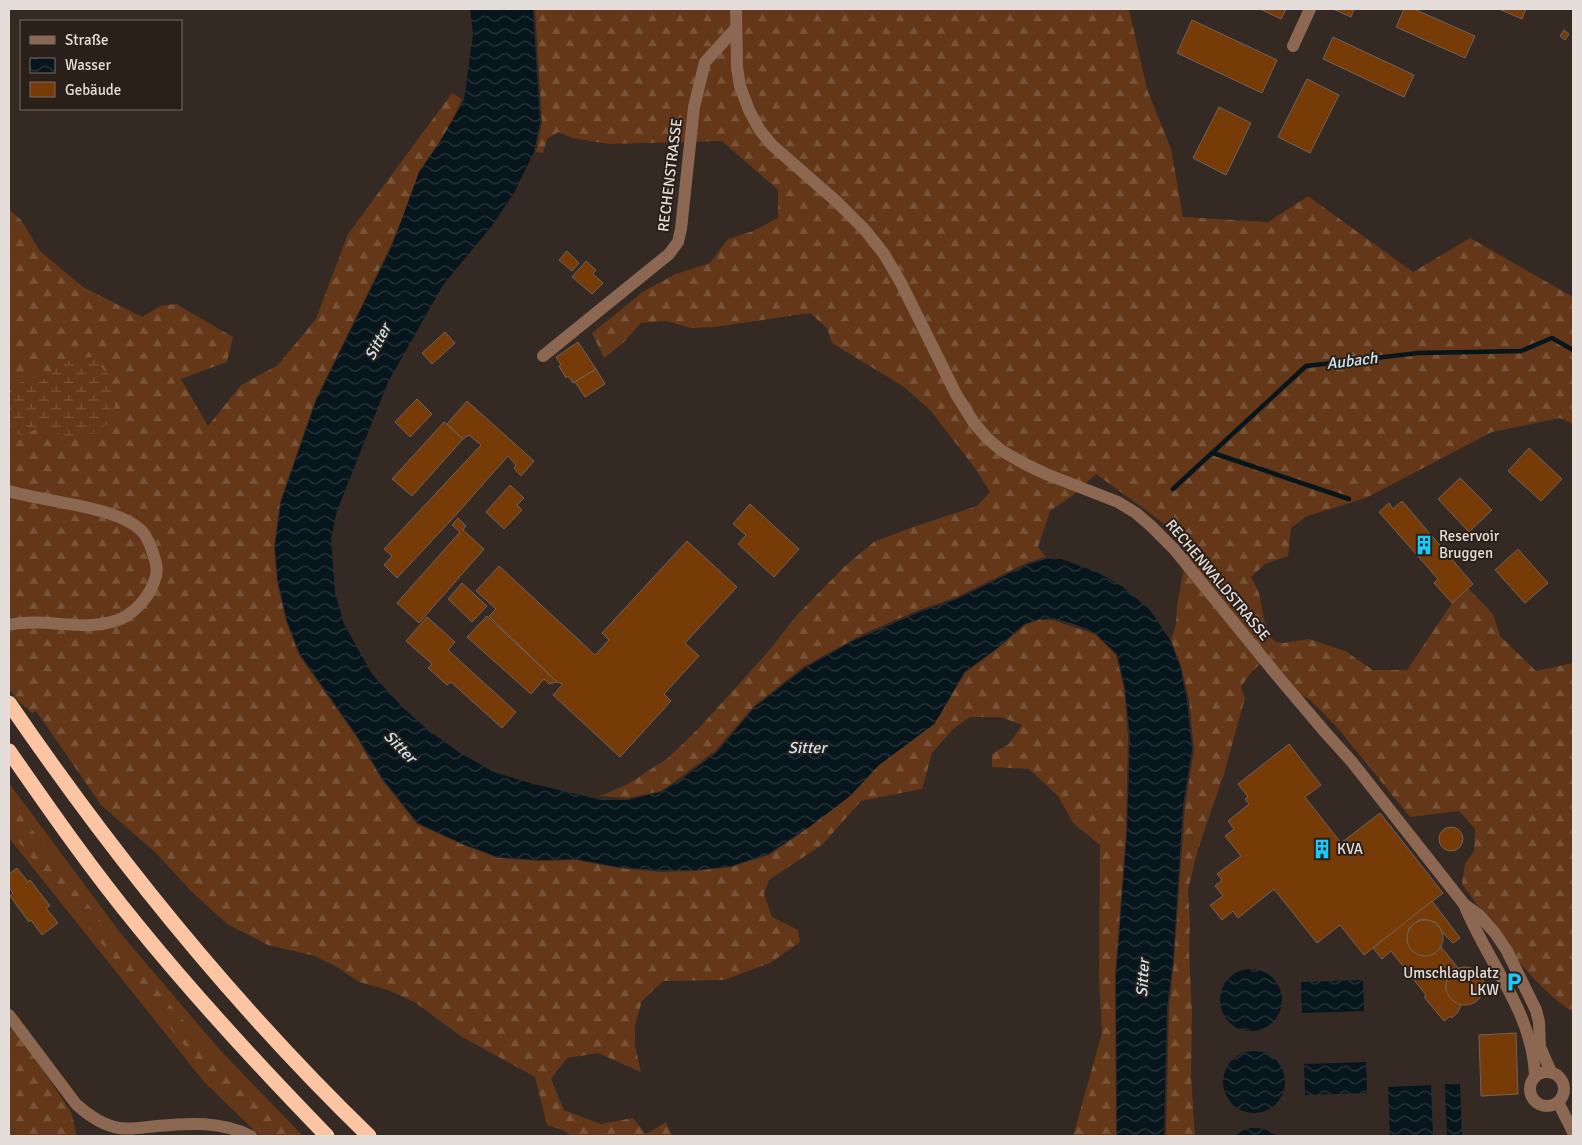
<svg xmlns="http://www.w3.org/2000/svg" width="1582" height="1145" viewBox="0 0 1582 1145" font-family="Signika,sans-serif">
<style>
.grass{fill:#633718}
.forest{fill:url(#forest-firs)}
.wetland{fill:url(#wetland-marsh)}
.water{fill:url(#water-waves)}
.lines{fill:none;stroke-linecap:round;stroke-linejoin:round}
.stream{stroke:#06161c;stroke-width:4.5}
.building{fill:#773b07;stroke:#70635c}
.minor{stroke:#8c6852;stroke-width:12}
.highway{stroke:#fbc5a3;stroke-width:15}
.labels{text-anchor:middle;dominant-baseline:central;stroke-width:4;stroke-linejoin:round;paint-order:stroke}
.street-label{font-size:15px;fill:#e4ddd9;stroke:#2a2019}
.poi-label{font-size:15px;fill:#e4ddd9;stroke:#2a2019;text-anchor:start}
.water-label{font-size:16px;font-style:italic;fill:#cce6f1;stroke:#2a2019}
</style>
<defs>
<pattern id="forest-firs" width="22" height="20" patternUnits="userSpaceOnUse" patternTransform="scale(1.25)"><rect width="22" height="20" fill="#633718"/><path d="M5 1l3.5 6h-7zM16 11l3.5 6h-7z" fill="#795439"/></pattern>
<pattern id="wetland-marsh" width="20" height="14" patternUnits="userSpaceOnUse" patternTransform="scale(1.25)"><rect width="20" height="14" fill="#633718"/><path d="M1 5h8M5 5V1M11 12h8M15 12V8" fill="none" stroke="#795439"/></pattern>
<pattern id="water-waves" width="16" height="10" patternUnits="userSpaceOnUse" patternTransform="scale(1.25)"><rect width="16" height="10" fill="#06161c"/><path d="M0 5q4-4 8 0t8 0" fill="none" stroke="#2a373c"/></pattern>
</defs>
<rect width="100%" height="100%" fill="#342923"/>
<path class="grass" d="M9,783L122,935L220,1050L303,1136H260L205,1083L9,838Z"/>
<g class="forest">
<path d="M535,9H1129L1147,89L1171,149L1183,217L1268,222L1308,196L1413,272L1470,238L1573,297V424L1560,418L1492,432L1366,498L1307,516L1291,528L1288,556L1265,564L1251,577L1259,593L1264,619L1271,638L1276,642L1284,643L1309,639L1345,651L1373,670H1407L1452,603L1468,588L1493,614L1500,636L1536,671L1573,663V1012C1529,985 1493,926 1462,884L1465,864L1474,851L1475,829L1459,811L1410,817L1336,726L1310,700L1297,692L1262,662L1249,675L1241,687L1245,698L1224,774L1198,849L1188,890L1190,922L1189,953L1192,1012L1191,1076L1195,1136H1166L1169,1008L1174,961L1185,806L1194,750L1189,700L1181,666L1171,640L1176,624L1177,606L1188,545L1177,533L1096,474L1072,496L1050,511L1038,547L1046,557L1026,563L957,597L919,610L863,634L803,667L754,706L716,750L677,780L661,791L628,798L600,796L628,784L668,758L700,727L767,653L797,615L845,566L874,542L910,528L977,506L990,492L974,467L931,411L904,387L832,343L827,328L810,313L715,327L691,328L666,321L641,323L623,343L604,358L592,333L644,291L676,274L710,263L728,239L753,231L778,218V190L722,141L609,144L572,138L559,132L547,139L543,153L536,152L542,122Z"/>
<path d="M452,93L462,99L442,143L415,189L391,245L315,401L280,502L274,547L277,582L286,621L299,655L357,738L382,780L417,824L461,844L498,858L539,861L576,860L618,868L660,872L695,871L731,867L769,855L812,825L850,796L879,765L934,724L965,673L997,649L1025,625L1039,620H1053L1095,634L1116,655L1124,688L1128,737L1126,833L1115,976L1116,1136H1073L1102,1033L1099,978L1100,845L1073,823L1058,796L1029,769L992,767V754L1009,744L1022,725L1001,717H970L953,729L932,753L922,789L861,801L823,844L769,880L764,894L772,917L798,930L800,942L770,963L724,980L663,981L642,1001L635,1025V1046L641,1072L598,1053L567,1058L551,1079L564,1110L601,1124L633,1118L646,1134L666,1122L672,1136H571L565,1131L547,1125L535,1077L462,1037L416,1003L388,990L359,982L337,967L315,956L268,945L227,924L191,891L156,853L101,805L36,711L32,713L17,700L9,689V209L21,220L40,251L83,287L142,317L160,306L176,304L233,337L227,362L181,379L208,426L241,385L278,365L316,319L348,234Z"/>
<path d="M9,799L114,939L222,1066L295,1136H273L207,1073L9,830Z"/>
<path d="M9,1025L35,1058L71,1112L77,1136H9Z"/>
</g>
<path class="wetland" d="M94,357L110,378L115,406L108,424L91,433L69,438L54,431L38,428L24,435L9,434V389L30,377L48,380L53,366L77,358Z"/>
<g class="water">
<path d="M470,9H533L540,122L534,152L514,193L491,227L443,285L388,382L337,511L331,538L335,593L344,624L372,674L403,708L428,730L460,753L496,773L530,783L601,800H628L661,792L678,782L717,752L755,707L805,668L853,641L920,612L957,599L1027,565L1046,559H1061L1097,572L1123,587L1150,610L1170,640L1180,666L1187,701L1192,749L1183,806L1173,961L1167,1008L1164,1136H1117L1116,976L1127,833L1130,737L1125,688L1117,654L1095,633L1077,625L1053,618L1039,619L1024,624L996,649L964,672L940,715L934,724L879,765L850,796L812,825L768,854L731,866L695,870H660L619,867L576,859L539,860L498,857L461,843L418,823L383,779L358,737L300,654L287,621L278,582L275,547L281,502L316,401L392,246L419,172L439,143L464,100L473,34Z"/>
<circle cx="1251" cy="1000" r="31"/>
<path d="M1363,980L1364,1011L1302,1013L1301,982Z"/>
<circle cx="1254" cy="1082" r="31"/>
<path d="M1366,1062L1367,1093L1305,1095L1304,1064Z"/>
<path d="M1445,1084H1460L1462,1136H1447Z"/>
<path d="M1431,1085L1433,1136H1390L1388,1087Z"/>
<path d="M1250,1128C1261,1128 1269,1129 1278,1136H1235L1239,1132Z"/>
</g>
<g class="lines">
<g class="stream">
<path d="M1213,453L1349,499"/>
<path d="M1173,489L1306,366L1418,353L1521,351L1552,338L1573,350"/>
</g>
</g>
<g class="building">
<path d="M1260,9H1286L1281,19Z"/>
<path d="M1333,9H1354L1351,17Z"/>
<path d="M1404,9H1414L1475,36L1465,58L1396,27Z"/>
<path d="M1499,9H1526L1522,19Z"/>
<path d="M1192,20L1277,60L1262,93L1177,53Z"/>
<path d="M1564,30L1569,34L1565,40L1560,36Z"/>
<path d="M1333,37L1414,75L1404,97L1323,59Z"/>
<path d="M1307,79L1339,95L1310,153L1278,137Z"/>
<path d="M1219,107L1251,123L1226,175L1193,158Z"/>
<path d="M567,251L579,263L572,271L559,260Z"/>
<path d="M586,261L596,270L593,274L603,283L592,294L572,277Z"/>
<path d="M445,332L455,343L432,364L422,353Z"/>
<path d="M578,342L596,369L573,383L568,376L566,378L559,366L561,365L556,357Z"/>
<path d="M596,369L605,384L585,397L575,382Z"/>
<path d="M417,399L432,414L410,437L395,422Z"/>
<path d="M467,401L534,461L521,476L514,468L516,465L508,456L454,517L397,578L384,565L392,556L384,549L481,445L469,435L463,439L447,424Z"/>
<path d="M444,422L463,439L412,496L392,479Z"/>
<path d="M1529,448L1562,479L1541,501L1508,471Z"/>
<path d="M1460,478L1492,510L1469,532L1438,499Z"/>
<path d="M510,485L524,498L517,505L522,510L504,529L486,512Z"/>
<path d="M1402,501L1473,584L1452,603L1434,583L1438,579L1379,512L1389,503L1393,509Z"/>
<path d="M750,504L799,549L774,577L738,544L746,535L733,524Z"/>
<path d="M458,518L466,526L463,530L484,549L419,623L397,603L460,532L452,525Z"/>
<path d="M687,541L737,587L685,643L699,656L664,694L671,701L620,757L553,695L563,684L557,682L489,616L496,609L476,591L499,566L595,655L609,640L602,633Z"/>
<path d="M1518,549L1548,583L1525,603L1495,570Z"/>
<path d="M462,583L487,606L472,622L448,599Z"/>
<path d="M487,616L557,682L549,684L544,679L531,694L467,637Z"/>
<path d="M427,617L455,642L448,650L516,712L502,728L451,682L447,685L428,668L432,664L406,641Z"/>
<path d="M1289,744L1321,785L1305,797L1341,843L1380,813L1443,893L1364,955L1340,925L1317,943L1274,889L1238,918L1233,911L1222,920L1210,905L1223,896L1215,886L1222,880L1217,874L1241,856L1225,836L1234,829L1228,821L1249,804L1245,799L1248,797L1238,784Z"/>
<circle cx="1451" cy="839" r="12"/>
<path d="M17,868L28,882L30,880L50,906L46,908L58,923L42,935L31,920L29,922L10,896L13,893L9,887V874Z"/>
<path d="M1432,901L1460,938L1453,943L1443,933L1437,923L1425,919L1419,920L1409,928L1407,941L1412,951L1423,956L1434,954L1441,947L1458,968L1448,976L1445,988L1451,999L1461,1005L1458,1012L1452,1018L1451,1016L1444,1021L1424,997L1426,995L1391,951L1382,959L1373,948Z"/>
<circle cx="1425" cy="938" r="18"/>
<circle cx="1465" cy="986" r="19"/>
<path d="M1516,1033L1518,1094L1481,1096L1479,1035Z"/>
</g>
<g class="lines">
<g class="minor">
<path d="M736,9L737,67L740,86L749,110L759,129L772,145L836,201L865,230L884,254L901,283L956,394L974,423L987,438L1002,451L1025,464L1046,474L1118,502L1136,513L1151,526L1174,549L1280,679L1325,732L1352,762L1464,904L1479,915L1495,933L1507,951L1536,1010L1539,1022L1540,1047L1551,1072"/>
<path d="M1293,46L1310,9"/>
<path d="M543,356L669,254L678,242L681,229L694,107L705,62L736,28"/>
<path d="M9,491C42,502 125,506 145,535C148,540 151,547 153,553C156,563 159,571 154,582C148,599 132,616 115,621C81,632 45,617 9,625"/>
<path d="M1464,904C1487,962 1532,1010 1535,1075"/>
<path d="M9,1015L76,1104C88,1115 102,1125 119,1128C131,1130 145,1127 157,1126C189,1123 221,1121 251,1136"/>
<circle cx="1547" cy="1089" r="17"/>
<path d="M1558,1102L1573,1132"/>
</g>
<g class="highway">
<path d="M9,703C115,858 234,1005 369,1136"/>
<path d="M9,751C50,810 91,869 137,925C197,999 261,1068 327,1136"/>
</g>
</g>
<defs>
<symbol id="building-bare" viewBox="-9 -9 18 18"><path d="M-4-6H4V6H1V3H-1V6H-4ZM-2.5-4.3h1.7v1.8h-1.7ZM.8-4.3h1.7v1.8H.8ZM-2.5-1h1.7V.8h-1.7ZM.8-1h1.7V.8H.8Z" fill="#1acafc" stroke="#2a2019" stroke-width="2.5" paint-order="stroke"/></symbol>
<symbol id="parking-bare" viewBox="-9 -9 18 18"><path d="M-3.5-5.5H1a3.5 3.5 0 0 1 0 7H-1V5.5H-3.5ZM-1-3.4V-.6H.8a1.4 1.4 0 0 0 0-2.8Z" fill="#1acafc" stroke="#2a2019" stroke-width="2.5" paint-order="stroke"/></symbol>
</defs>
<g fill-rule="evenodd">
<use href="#building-bare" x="1410" y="531" width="28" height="28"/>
<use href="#building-bare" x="1308" y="835" width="28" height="28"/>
<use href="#parking-bare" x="1500" y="968" width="28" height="28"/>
</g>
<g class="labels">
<g class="street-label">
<text transform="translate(670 175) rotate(-83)">RECHENSTRASSE</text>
<text transform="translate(1218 580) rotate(50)">RECHENWALDSTRASSE</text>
</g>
<g class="poi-label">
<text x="1439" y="536">Reservoir<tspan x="1439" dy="17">Bruggen</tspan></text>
<text x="1337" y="849">KVA</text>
<text x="1499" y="973" text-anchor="end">Umschlagplatz<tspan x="1499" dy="17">LKW</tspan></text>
</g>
<g class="water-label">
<text transform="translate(378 342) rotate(-62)">Sitter</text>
<text transform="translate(1352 361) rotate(-7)">Aubach</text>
<text transform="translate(400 747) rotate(45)">Sitter</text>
<text x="807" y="748">Sitter</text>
<text transform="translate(1143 978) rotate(-87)">Sitter</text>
</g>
</g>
<rect width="1582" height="1145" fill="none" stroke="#e4ddd9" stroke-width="20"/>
<rect x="20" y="20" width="162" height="90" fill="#2a2019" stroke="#746c66"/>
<rect x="30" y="36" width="25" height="8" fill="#8c6852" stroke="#746c66"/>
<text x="65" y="45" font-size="15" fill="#e4ddd9">Straße</text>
<rect x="30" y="58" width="25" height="15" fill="url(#water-waves)" stroke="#746c66"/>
<text x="65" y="70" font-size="15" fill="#e4ddd9">Wasser</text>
<rect x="30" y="82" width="25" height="15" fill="#773b07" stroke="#746c66"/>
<text x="65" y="95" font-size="15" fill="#e4ddd9">Gebäude</text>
</svg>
